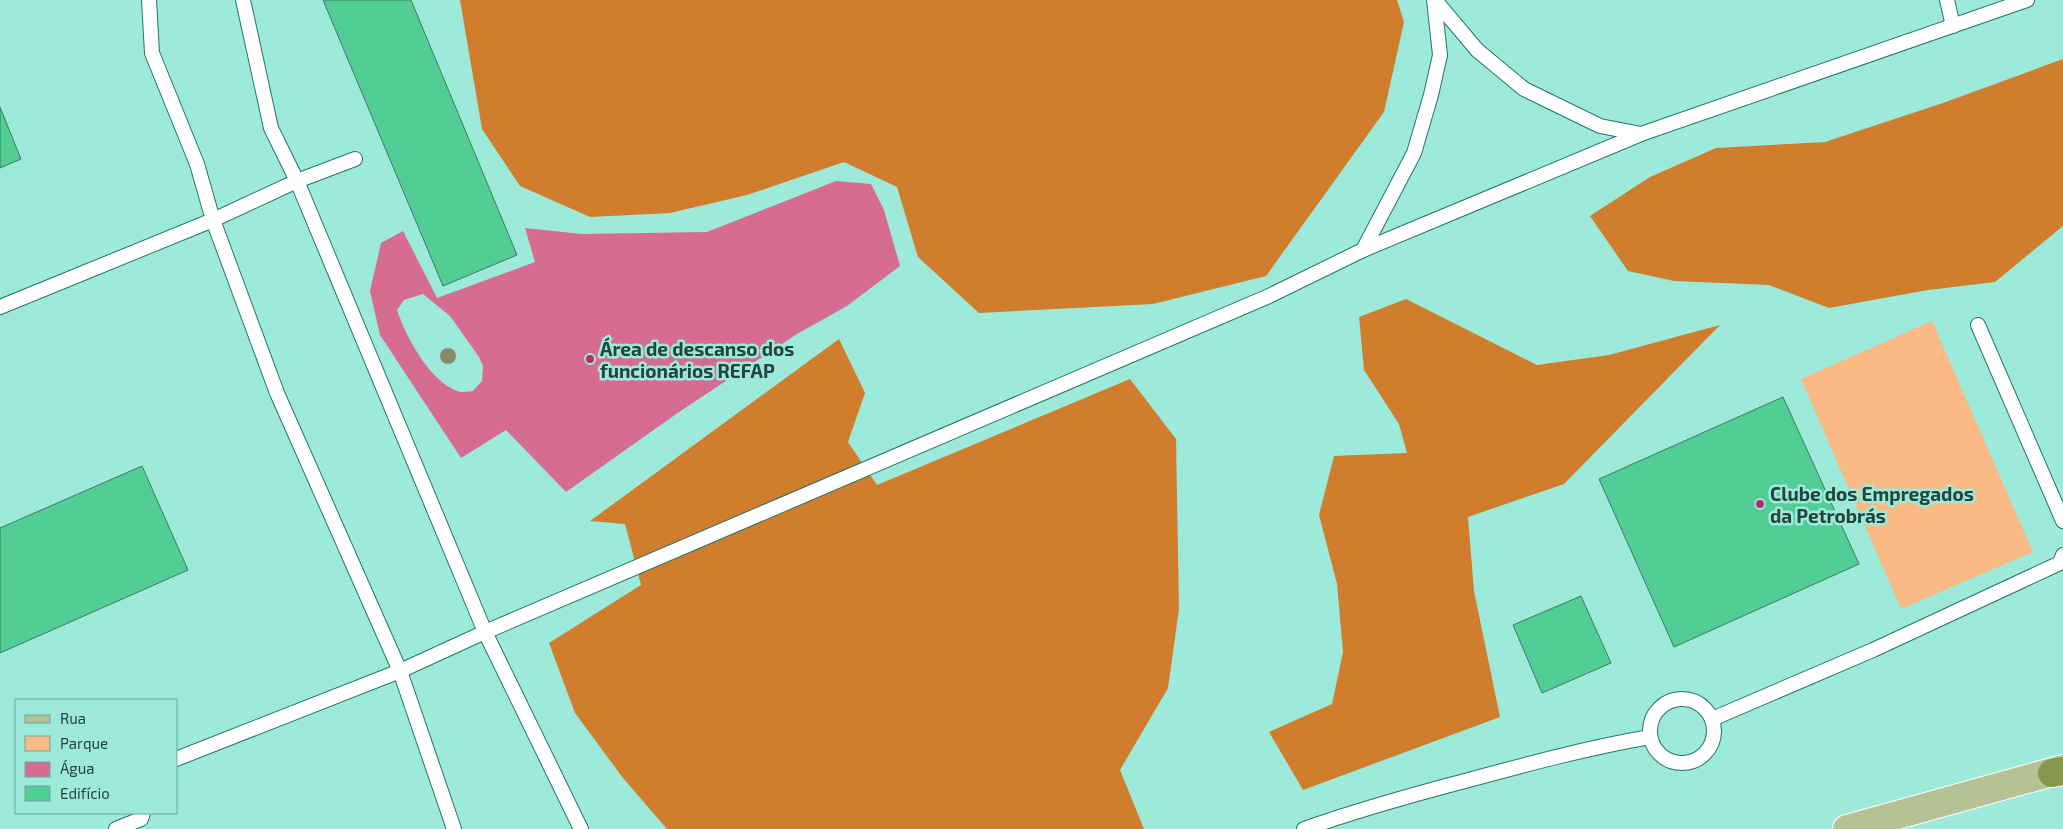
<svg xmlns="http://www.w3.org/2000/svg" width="2063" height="829" viewBox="0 0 2063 829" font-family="'Exo 2',sans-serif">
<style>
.green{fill:#f9ba85}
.forest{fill:#d07e2d}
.water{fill:#d66d90;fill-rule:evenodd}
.building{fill:#53cd96;stroke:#3f7b5e}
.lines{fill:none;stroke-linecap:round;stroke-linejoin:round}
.lane-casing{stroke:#257569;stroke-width:16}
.primary-casing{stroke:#fff;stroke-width:30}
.highway-casing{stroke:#fff;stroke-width:30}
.lane{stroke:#fff;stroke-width:14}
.primary{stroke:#b6c195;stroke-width:28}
.highway{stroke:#85974e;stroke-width:28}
.tree{fill:#868b63}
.poi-dot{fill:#b92e67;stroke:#9deadb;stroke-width:2}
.labels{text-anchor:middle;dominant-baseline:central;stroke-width:5;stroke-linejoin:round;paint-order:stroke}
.poi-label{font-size:19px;font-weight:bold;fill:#24443e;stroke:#9deadb;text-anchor:start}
</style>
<rect width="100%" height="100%" fill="#9deadb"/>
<path class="green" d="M1932,321L2033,552L1901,609L1801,379Z"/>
<g class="forest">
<path d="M460,0H1397L1404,22L1384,112L1266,276L1153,304L979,313L918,257L897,187L844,162L747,195L670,213L590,217L520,186L482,129Z"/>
<path d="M2063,59V226L1995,282L1928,290L1829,308L1769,285L1674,281L1628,271L1590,216L1650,177L1716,148L1825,142L1943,103Z"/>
<path d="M1406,299L1537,365L1609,355L1720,325L1564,484L1468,517L1474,591L1500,717L1303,790L1269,732L1332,704L1343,652L1337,584L1319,515L1334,456L1407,453L1399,424L1364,370L1359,317Z"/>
<path d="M839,339L865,393L848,442L877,485L1130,379L1176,439L1179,609L1168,688L1120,770L1144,829H667L623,778L575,713L549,643L641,585L625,524L590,521Z"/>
</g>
<path class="water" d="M836,181L871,184L884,210L900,266L847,306L797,334L679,412L566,492L506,430L461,458L380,335L370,291L381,243L403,231L437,298L535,262L525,228L582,234L707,232ZM423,294L450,316L479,357L483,366L482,381L473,391C468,391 462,393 457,391C429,380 406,337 397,310L404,300Z"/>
<g class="building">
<path d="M323,0H411L517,255L443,286Z"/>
<path d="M0,107L21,159L0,168Z"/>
<path d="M1783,397L1859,564L1674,647L1599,479Z"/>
<path d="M142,466L188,570L0,653V528Z"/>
<path d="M1581,596L1611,663L1542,693L1513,625Z"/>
</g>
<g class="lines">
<defs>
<g id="lane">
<path d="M149,0L152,53L197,164L213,220L277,393L400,671L454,829"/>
<path d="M243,0L271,128L297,181L485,632L581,829"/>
<path d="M1435,0L1477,50L1524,89L1600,126L1641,134"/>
<path d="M1947,0L1953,26"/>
<path d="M1363,250L1414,153L1431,95L1440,55L1434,0"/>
<path d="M0,307L213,220L297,181L355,159"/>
<path d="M1978,325L2063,521"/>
<circle cx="1682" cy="731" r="32"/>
<path d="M1712,719L1873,650L2060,563L2063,555"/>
<path d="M176,759L400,671L485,632L1269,296L1363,250L1641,134L2027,0"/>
<path d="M116,829L141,819L143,813"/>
<path d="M1304,829C1355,811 1408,796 1461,782C1524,765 1586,748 1650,737"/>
</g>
<path id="primary" d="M1847,829L2063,769"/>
<path id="highway" d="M2052,773L2063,771"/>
</defs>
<use href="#lane" class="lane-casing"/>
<use href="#primary" class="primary-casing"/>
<use href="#highway" class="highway-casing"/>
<use href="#lane" class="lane"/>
<use href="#primary" class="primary"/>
<use href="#highway" class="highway"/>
</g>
<circle class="tree" cx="448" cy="356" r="8"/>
<g class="poi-dot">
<circle cx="590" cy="359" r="5"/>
<circle cx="1760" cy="504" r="5"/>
</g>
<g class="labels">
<g class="poi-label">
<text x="600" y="348">Área de descanso dos<tspan x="600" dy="22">funcionários REFAP</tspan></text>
<text x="1770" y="493">Clube dos Empregados<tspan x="1770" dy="22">da Petrobrás</tspan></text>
</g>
</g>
<rect x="15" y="699" width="162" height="115" fill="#9deadb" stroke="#6da89c"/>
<rect x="25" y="715" width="25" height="8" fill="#b6c195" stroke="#6da89c"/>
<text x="60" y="724" font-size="15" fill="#24443e">Rua</text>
<rect x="25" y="736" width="25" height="15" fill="#f9ba85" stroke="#6da89c"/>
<text x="60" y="749" font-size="15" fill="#24443e">Parque</text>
<rect x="25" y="762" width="25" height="15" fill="#d66d90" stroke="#6da89c"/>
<text x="60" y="774" font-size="15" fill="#24443e">Água</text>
<rect x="25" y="786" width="25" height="15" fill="#53cd96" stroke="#6da89c"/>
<text x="60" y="799" font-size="15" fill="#24443e">Edifício</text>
</svg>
